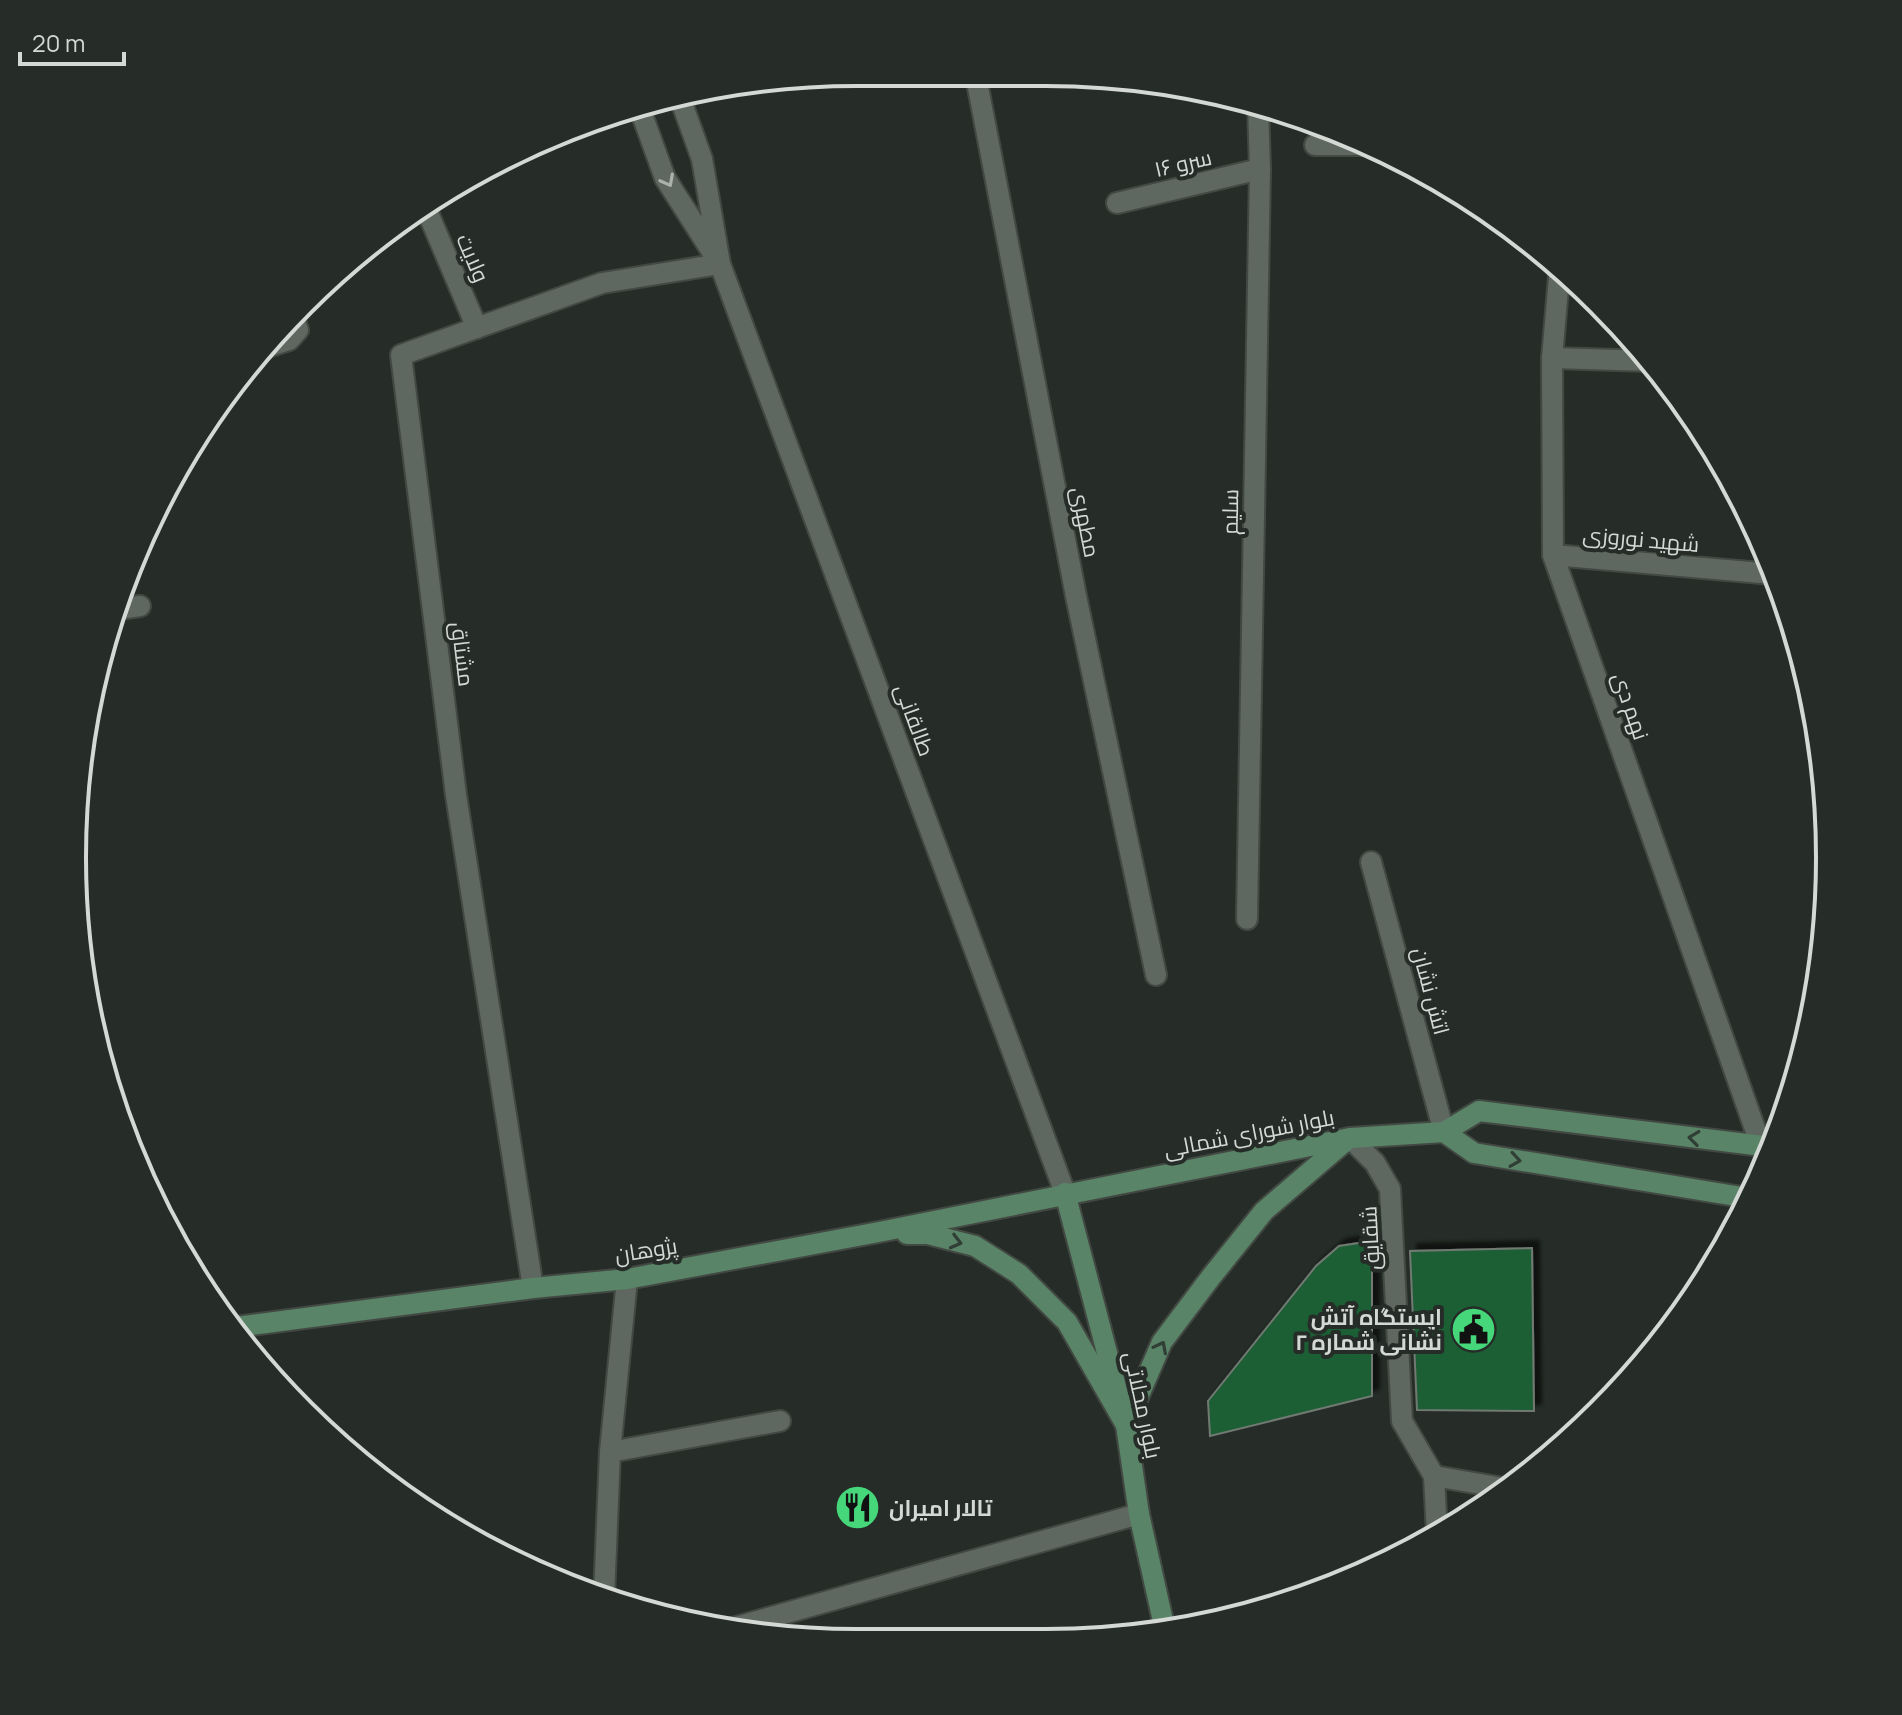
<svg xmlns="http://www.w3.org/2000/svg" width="1902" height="1715" viewBox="0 0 1902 1715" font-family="Manrope,Cairo,sans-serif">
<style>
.building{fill:#1d5f34;stroke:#707972;stroke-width:2;filter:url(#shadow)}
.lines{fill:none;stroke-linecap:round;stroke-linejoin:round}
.minor-casing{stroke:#424943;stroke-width:24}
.tertiary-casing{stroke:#424943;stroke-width:24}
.secondary-casing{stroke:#424943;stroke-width:24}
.minor{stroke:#5f6761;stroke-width:20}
.tertiary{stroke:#5f6761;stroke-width:20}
.secondary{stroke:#598467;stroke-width:20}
.oneway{stroke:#abb1ac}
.oneway2{stroke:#303e35}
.labels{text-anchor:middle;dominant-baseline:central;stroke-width:8;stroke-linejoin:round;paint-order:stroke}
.street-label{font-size:22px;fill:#d4d9d5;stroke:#262d28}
.poi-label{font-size:22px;font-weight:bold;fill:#d4d9d5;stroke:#262d28;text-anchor:end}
.rim{fill:none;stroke:#d4d9d5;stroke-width:4}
</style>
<defs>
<filter id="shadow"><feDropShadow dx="7" dy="-7" stdDeviation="2" flood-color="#0009"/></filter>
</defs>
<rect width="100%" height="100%" fill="#262d28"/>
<g class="building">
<path d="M1372,1241V1396L1210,1436L1208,1401L1316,1266L1339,1246Z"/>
<path d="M1532,1248L1534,1411L1417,1410L1410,1251Z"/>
</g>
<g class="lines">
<defs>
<g id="minor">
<path d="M976,77L1076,596L1156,975"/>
<path d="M1315,145H1371"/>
<path d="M1117,203L1260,169"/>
<path d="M425,206L477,328"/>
<path d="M1560,265L1552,358L1553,555L1761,1146"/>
<path d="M267,347L289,340L298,330L294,319"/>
<path d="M1552,358L1651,361"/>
<path d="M1553,555L1773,574"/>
<path d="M119,609L140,606"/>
<path d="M1371,862L1444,1132"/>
<path d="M1247,919L1260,169L1258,105"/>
<path d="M1350,1138L1375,1163L1390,1189L1402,1421L1434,1476L1437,1534"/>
<path d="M533,1288L456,795L401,355L602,283L720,264"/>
<path d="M610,1452L780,1421"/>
<path d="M1434,1476L1509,1489"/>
<path d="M604,1597L610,1452L627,1279"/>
<path d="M729,1629L1139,1514"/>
</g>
<g id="tertiary">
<path d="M679,95L702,159L720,264L1065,1193"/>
<path d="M640,109L665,178L716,258"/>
</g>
<g id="secondary">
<path d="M1444,1132L1474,1153L1748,1198"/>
<path d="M1065,1193L1126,1425L1139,1514L1165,1630"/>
<path d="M907,1234H928L975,1246L1019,1274L1067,1322L1126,1425L1162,1342L1211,1277L1264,1211L1348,1139"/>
<path d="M229,1328L533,1288L627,1279L879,1232L1350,1138L1444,1132L1479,1111L1771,1147"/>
</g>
</defs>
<use href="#minor" class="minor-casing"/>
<use href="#tertiary" class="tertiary-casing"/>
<use href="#secondary" class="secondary-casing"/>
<use href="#minor" class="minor"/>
<use href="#tertiary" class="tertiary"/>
<use href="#secondary" class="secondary"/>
</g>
<defs><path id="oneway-chevron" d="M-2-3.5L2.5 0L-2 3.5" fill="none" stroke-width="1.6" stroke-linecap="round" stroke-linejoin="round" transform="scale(2)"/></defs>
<use class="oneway" href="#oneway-chevron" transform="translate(668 181) rotate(62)"/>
<g class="oneway2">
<use href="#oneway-chevron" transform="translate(1694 1138) rotate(-173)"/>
<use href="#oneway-chevron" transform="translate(1515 1160) rotate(9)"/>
<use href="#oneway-chevron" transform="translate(956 1242) rotate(14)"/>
<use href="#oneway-chevron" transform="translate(1161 1347) rotate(-63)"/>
</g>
<defs>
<symbol id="civic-disc" viewBox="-11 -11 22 22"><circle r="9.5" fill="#45d77a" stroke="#262d28"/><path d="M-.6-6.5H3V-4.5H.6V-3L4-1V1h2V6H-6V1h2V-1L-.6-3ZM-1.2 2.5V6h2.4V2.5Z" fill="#111"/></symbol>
<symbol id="restaurant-disc" viewBox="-11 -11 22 22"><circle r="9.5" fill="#45d77a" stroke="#262d28"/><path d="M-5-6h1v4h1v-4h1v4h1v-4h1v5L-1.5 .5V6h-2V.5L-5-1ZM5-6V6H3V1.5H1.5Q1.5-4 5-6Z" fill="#111"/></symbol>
</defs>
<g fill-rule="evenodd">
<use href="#civic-disc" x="1448" y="1304" width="51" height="51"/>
<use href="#restaurant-disc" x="832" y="1482" width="51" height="51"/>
</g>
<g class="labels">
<g class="street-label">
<text transform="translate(1183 163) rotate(-13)">سرو ۱۶</text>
<text transform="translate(473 258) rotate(67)">ولایت</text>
<text transform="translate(1230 512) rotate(-89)">سلیم</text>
<text transform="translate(1086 522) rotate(79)">مطهری</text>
<text transform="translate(1641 539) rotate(5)">شهید نوروزی</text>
<text transform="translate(463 654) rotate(83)">مشتاق</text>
<text transform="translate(1631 706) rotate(71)">نهم دی</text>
<text transform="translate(915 720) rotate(70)">طالقانی</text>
<text transform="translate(1431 991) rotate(75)">اتش نشان</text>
<text transform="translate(1249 1133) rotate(-11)">بلوار شورای شمالی</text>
<text transform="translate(1370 1238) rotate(-93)">شقایق</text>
<text transform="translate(646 1250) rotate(-9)">پژوهان</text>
<text transform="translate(1143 1405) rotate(78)">بلوار محلاتی</text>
</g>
<g class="poi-label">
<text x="1442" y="1317">ایستگاه آتش<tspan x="1442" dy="25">نشانی شماره ۲</tspan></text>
<text x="889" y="1508" text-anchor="start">تالار امیران</text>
</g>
</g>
<path d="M0 0H1902V1715H0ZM857 86H1045A771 771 0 0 1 1816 857V858A771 771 0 0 1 1045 1629H857A771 771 0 0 1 86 858V857A771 771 0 0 1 857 86Z" fill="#262d28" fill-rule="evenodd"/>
<path class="rim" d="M857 86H1045A771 771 0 0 1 1816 857V858A771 771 0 0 1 1045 1629H857A771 771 0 0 1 86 858V857A771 771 0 0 1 857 86Z"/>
<path d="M20 52v12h104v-12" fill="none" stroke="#d4d9d5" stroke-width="4"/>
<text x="32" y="52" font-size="24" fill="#d4d9d5" stroke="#262d28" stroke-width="6" paint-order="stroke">20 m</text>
</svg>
